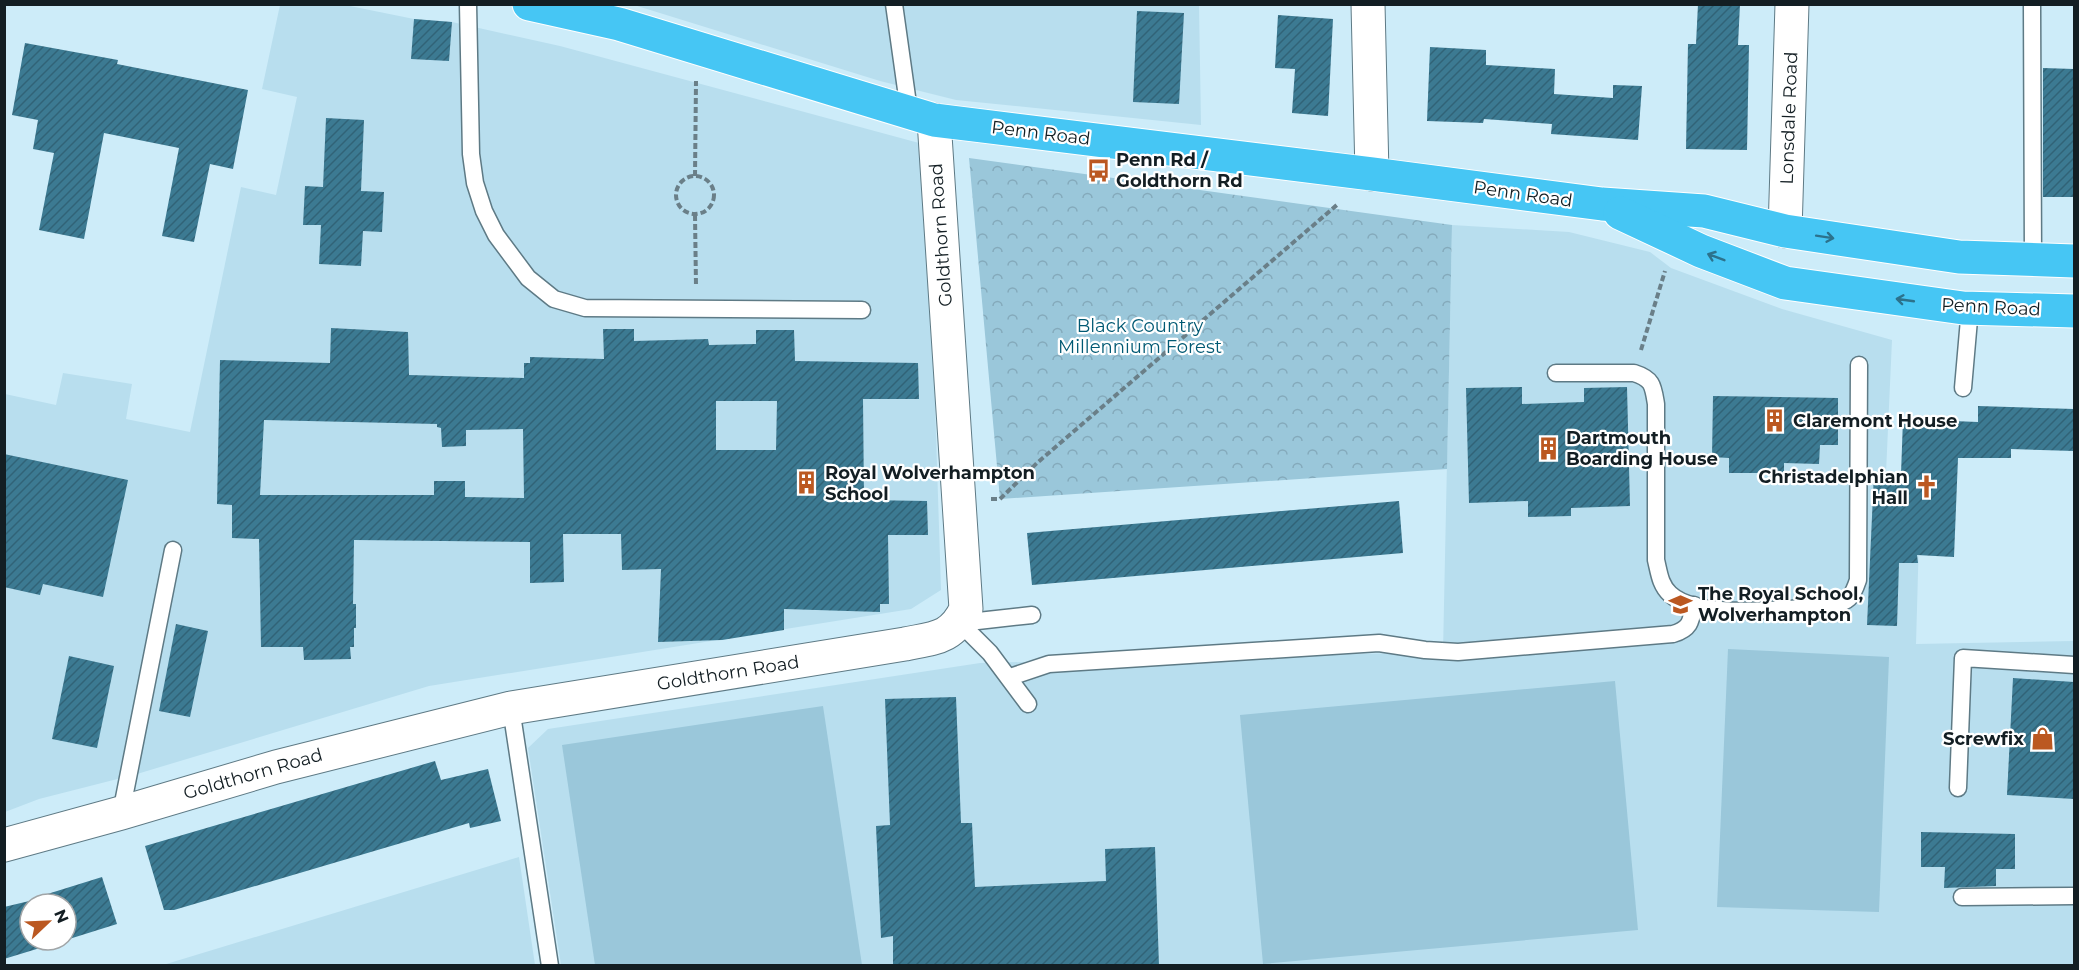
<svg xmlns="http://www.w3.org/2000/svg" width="2079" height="970" viewBox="0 0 2079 970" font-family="Montserrat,sans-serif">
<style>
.built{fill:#b8deee}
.forest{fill:url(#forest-crowns)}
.park{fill:#9ac7da}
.building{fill:url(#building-hatch);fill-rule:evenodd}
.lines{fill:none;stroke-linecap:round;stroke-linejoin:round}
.lane-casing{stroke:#5e7a85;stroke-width:19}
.street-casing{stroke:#5e7a85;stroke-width:35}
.highway-casing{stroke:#fff;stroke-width:35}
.path{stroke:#6a7f88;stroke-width:4;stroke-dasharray:6 3;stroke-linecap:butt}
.lane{stroke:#fff;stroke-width:16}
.street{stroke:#fff;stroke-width:33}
.highway{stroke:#46c6f4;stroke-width:33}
.oneway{stroke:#2c728c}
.labels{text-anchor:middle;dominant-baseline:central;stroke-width:4.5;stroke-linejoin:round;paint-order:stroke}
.street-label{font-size:18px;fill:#131e23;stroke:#fff}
.poi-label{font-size:18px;font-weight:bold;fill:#131e23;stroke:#fff;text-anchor:start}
.park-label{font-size:18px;fill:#005973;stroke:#fff}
</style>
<defs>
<pattern id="forest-crowns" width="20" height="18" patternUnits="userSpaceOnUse" patternTransform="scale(1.5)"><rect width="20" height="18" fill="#9ac7da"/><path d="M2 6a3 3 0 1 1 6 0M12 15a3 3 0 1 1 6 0" fill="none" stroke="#84aabb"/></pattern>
<pattern id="building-hatch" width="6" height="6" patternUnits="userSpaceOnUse" patternTransform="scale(1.5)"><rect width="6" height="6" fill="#3c7a92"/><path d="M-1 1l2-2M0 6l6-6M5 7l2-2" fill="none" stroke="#316377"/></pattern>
</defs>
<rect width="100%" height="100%" fill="#cdecf9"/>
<g class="built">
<path d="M280,5H345L414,19L452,22L560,46L919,143L932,308L941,590L911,609L429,686L137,774L39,799L5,812V394L56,405L63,373L132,384L126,419L190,432L241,187L276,195L297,97L262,89Z"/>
<path d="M634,5H1199L1201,125L956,100L880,81Z"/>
<path d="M1452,225L1569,232L1650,252L1671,268L1782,309L1892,340L1886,473L1901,474L1920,502L1916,644L2074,641V965H561L528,748L548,729L980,663L1443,652Z"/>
<path d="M519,857L535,965H163Z"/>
</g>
<path class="forest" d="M969,158L1452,225L1447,469L1000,499Z"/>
<g class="park">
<path d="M1728,649L1889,657L1879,912L1717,907Z"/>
<path d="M1615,681L1638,930L1263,964L1240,715Z"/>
<path d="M823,706L862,965H595L562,745Z"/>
</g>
<g class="building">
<path d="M1698,4H1740L1738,45H1749L1747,150L1686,149L1688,44H1696Z"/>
<path d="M1137,11L1184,13L1179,104L1133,102Z"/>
<path d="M1278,15L1333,19L1328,116L1292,113L1295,69L1275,68Z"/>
<path d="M414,19L452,22L449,61L411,59Z"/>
<path d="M25,43L118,60L117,64L248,90L233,169L210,164L194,242L162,236L179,148L104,133L84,239L39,230L54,153L33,149L38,120L12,115Z"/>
<path d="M1430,47L1486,50V65L1555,69L1554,94L1613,98V85L1642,86L1638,140L1551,134L1552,124L1484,119L1483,123L1427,121Z"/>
<path d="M2043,68L2074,69V197H2043Z"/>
<path d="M326,118L364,120L361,191L384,192L382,232L363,231L361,266L319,264L321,225H303L305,186L323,187Z"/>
<path d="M331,328L408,332L409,375L524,378V363H530V357L604,359L603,329H634V341L708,339L709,345L756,344V330H794L795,361L918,363L919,399H863L864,500L927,501L928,535H888L889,604H880V612L784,609V630L722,640L658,642L661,569L622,570L621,534H563L564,582L530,583V542L354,540L353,604H356V628H354V647H350L351,659L304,660L303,647H261L259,539L232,538V505L217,504L220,360L330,363ZM716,401H777L776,450H716ZM264,420L437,424V427L441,428L442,447L466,446V430L523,429L524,498L465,497V481H434V495H260Z"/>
<path d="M1522,387V404L1584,402V388L1627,387L1630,506L1571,508V516L1528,517V501L1469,503L1466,388Z"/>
<path d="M1713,396L1838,398V445H1820L1819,464L1784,463V473H1729V458L1712,457Z"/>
<path d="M1978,406L2074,409V451L2011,449V458H1958L1954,557L1917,555L1918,563H1899L1897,626L1867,625L1874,473L1901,474L1903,419L1978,422Z"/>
<path d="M4,454L128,480L103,597L43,584L40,595L4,587Z"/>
<path d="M1399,501L1403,553L1032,585L1027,533Z"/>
<path d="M176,624L208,631L190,717L159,711Z"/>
<path d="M69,656L114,666L97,748L52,739Z"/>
<path d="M2013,678L2074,682V799L2007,795Z"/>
<path d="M956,697L961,823H972L975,887L1106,881L1105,849L1155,847L1159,966H893V936L881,938L876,826L890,825L885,699Z"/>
<path d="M435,761L441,780L488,769L501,821L470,828L469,823L174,910H164L145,846Z"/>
<path d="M1921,832L2015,834V869H1996V886L1944,888L1945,867H1921Z"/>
<path d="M102,877L117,924L66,940V904H30V940H66L4,959V907L42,898L41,896Z"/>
</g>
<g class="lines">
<defs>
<g id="lane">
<path d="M468,4L471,154L475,183L484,211L496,235L528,278L554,299L585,308L862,310"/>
<path d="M894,4L909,111"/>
<path d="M2032,4L2033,259"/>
<path d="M1556,373H1634C1653,379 1653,386 1656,404V560C1659,572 1660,585 1670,594C1699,621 1791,608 1830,606C1849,602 1852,598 1858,580L1859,365"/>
<path d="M1963,388L1970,308"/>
<path d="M960,623L990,653L1028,704"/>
<path d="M960,623L1032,615"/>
<path d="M1010,677L1049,664L1379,643L1425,650L1458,652L1673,634C1690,629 1691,622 1694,605"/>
<path d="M511,708L550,966"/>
<path d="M1958,788L1963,658L2074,665"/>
<path d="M121,813L173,550"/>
<path d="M1962,897L2074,896"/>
</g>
<g id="street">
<path d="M1368,4L1372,174"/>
<path d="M1785,231L1792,4"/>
<path d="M4,845L121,813L276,767L511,708L905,644C934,638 952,639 966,609L934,120"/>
</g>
<g id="highway">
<path d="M529,4L619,24L934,120L1372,174L1602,204L1704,211L1785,231L1959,257L2074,261"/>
<path d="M1620,213L1701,251L1785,283L1963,308L2074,311"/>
</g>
</defs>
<use href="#lane" class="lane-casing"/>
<use href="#street" class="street-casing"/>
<use href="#highway" class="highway-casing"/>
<g class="path">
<circle cx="695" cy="195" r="19"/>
<path d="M695,176L696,81"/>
<path d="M695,215L696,286"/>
<path d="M1641,350L1665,271"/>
<path d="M991,499H1000L1037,463L1338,204"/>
</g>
<use href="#lane" class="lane"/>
<use href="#street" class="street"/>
<use href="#highway" class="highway"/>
</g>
<defs><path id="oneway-shaft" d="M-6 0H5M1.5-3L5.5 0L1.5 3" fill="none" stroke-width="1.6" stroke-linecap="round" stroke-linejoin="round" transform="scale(1.5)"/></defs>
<g class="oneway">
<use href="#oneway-shaft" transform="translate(1825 237) rotate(9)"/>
<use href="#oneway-shaft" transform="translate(1716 257) rotate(-159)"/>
<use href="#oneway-shaft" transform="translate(1905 300) rotate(-172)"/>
</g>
<defs>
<symbol id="bus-bare" viewBox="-9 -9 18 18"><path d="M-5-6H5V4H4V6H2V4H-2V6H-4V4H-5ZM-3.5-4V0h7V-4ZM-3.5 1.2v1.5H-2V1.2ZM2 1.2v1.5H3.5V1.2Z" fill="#bb5821" stroke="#fff" stroke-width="2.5" paint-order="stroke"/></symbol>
<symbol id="building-bare" viewBox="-9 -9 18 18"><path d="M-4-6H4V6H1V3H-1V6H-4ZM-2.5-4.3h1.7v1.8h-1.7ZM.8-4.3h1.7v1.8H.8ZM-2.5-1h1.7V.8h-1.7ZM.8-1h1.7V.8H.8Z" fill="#bb5821" stroke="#fff" stroke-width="2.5" paint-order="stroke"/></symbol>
<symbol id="church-bare" viewBox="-9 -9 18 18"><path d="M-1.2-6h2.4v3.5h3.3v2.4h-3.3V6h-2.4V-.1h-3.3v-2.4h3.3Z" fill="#bb5821" stroke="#fff" stroke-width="2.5" paint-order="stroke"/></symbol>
<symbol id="school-bare" viewBox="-9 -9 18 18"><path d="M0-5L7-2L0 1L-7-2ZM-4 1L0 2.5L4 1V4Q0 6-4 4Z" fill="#bb5821" stroke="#fff" stroke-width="2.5" paint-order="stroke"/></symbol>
<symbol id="shop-bare" viewBox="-9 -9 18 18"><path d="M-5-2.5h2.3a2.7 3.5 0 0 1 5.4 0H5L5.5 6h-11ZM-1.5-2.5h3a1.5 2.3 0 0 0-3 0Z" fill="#bb5821" stroke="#fff" stroke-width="2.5" paint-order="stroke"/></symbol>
</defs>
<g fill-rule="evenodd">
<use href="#bus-bare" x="1082" y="154" width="33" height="33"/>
<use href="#building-bare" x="1758" y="404" width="33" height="33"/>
<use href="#building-bare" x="1532" y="432" width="33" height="33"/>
<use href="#building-bare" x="790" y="466" width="33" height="33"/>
<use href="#church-bare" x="1910" y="470" width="33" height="33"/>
<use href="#school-bare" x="1664" y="588" width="33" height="33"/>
<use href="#shop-bare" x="2026" y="722" width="33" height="33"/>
</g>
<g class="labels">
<g class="street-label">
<text transform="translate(1789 118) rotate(-88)">Lonsdale Road</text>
<text transform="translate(1041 133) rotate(7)">Penn Road</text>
<text transform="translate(1523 194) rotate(8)">Penn Road</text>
<text transform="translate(941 235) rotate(-94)">Goldthorn Road</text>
<text transform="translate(1991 307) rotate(3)">Penn Road</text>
<text transform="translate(728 673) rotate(-9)">Goldthorn Road</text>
<text transform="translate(253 774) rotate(-16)">Goldthorn Road</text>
</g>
<g class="poi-label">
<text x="1116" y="160">Penn Rd /<tspan x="1116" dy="21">Goldthorn Rd</tspan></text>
<text x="1793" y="421">Claremont House</text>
<text x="1566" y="438">Dartmouth<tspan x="1566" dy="21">Boarding House</tspan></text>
<text x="825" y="473">Royal Wolverhampton<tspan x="825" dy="21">School</tspan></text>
<text x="1908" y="477" text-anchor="end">Christadelphian<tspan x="1908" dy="21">Hall</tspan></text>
<text x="1698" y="594">The Royal School,<tspan x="1698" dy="21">Wolverhampton</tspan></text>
<text x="2024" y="739" text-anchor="end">Screwfix</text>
</g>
<g class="park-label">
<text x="1140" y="326">Black Country<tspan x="1140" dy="21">Millennium Forest</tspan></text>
</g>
</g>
<rect width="2079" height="970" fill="none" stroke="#131e23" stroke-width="12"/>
<g transform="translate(48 922) rotate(67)"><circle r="28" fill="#ffffff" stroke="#a1a5a7" stroke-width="1.5"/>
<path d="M0-4.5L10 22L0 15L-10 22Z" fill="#bb5821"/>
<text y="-9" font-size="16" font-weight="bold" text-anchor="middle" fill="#131e23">N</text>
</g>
</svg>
